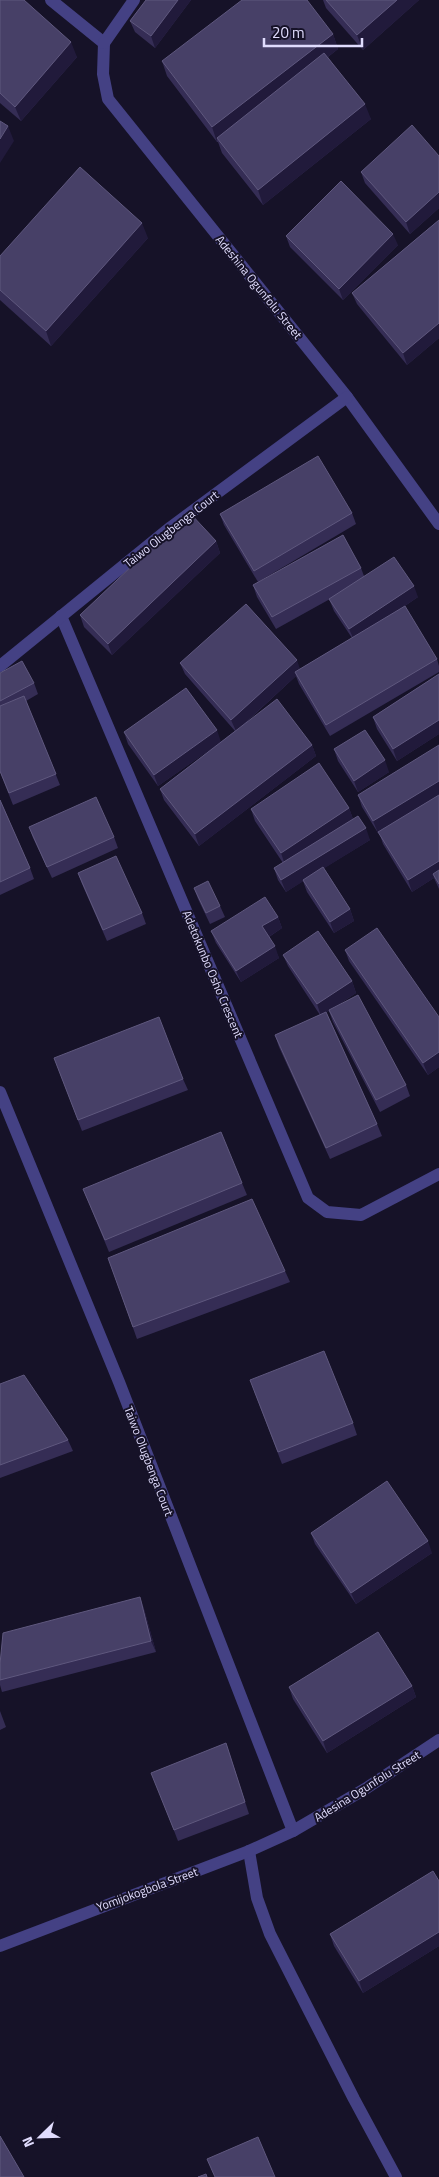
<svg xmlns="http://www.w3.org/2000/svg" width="439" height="2177" viewBox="0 0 439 2177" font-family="'Titillium Web',sans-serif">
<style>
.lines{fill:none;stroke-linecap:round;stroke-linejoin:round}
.minor{stroke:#444184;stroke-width:12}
.wall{fill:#352d55}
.shaded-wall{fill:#211a3b}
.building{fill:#474067;stroke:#5f587e}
.labels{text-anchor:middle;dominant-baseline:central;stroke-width:4;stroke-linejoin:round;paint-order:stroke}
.street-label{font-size:12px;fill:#e0dcfd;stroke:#161228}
</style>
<rect width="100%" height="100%" fill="#161228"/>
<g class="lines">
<g class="minor">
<path d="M51,0L104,43"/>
<path d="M104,43L103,74L108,99L347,397L439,524"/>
<path d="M104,43L134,0"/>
<path d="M61,616L308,1198L327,1212L361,1215L439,1174"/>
<path d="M0,666L171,527L347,397"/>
<path d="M0,1092L119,1382L293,1831"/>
<path d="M249,1851L257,1898L270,1934L354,2099L396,2177"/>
<path d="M0,1946L249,1851L293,1831L365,1789L439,1740"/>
</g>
</g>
<g class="wall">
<path d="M0,0L77,57L21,121L0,103Z"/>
<path d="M146,0H191L155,48L135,32L130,21Z"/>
<path d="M323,0H419L363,50L326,8Z"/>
<path d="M333,34L338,49L328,57L371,119L263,205L222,153L218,142H217L167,76L162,61Z"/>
<path d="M439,156V208L410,234L365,183L361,172Z"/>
<path d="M439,220V338L407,365L357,304L352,293Z"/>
<path d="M286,236L398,245L343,300L290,247Z"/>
<path d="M148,238L51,346L0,300V256Z"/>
<path d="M352,513L356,524L258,582L224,525L220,514Z"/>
<path d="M216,541L220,553L112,655L84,627L80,615Z"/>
<path d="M361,568L364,576L418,597L399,610L437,659L439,666V672L330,736L299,684L296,676L239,729L312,745L316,756L199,846L164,800L160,789L235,731L185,674L180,663L300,669L352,638L334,611L329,599H330L276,629L257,597L253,585Z"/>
<path d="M0,673L34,683L38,694L26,701L60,785L13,805L0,772Z"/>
<path d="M439,674V734L397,761L377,729L373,717Z"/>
<path d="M124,732L221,742L158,786L128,744Z"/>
<path d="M334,749L389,772L358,792L338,761Z"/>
<path d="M358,795H439V889L434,878L412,892L383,844L379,832L378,833L362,807Z"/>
<path d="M0,800L30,868L34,879L0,895Z"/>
<path d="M349,808L353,819L370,840L324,868L350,909L354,921L334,933L307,892L303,881L286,892L278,880L274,868L283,863L255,821L251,809Z"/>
<path d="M29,827L114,837L118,848L52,878L33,838Z"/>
<path d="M78,873L142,913L146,924L107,941L82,884Z"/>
<path d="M194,888L220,906L225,917L210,924L198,899Z"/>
<path d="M278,917L282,928L269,937L279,958L241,982L216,943L211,931Z"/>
<path d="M345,950L439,1017V1067L428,1075L349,961Z"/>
<path d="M283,955L352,981L356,993L332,1009L406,1085L410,1096L380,1112L333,1022L329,1011L326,1012L377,1124L382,1136L330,1159L279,1047L275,1035L320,1015L288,966Z"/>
<path d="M54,1058L183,1079L188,1090L82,1131Z"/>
<path d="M242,1183L247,1195L109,1252L83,1189Z"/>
<path d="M108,1258L285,1271L290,1282L137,1339Z"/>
<path d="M0,1384L68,1440L73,1451L0,1478Z"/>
<path d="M254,1391L353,1423L357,1435L282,1464Z"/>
<path d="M311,1533L432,1553L356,1604L315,1544Z"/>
<path d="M140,1597L144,1609L156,1652L2,1692L0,1685V1664Z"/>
<path d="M412,1686L416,1697L327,1753L293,1699L289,1687Z"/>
<path d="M0,1711L6,1727L0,1730Z"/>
<path d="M230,1755L249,1814L178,1841L156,1784Z"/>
<path d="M439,1881V1946L363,1993L334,1946L330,1934Z"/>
</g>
<g class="shaded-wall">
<path d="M178,0H191L155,48L151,36Z"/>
<path d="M397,0H419L363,50L357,35Z"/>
<path d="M333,34L338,49L219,141L217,138V142L212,127Z"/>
<path d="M71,42L77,57L21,121L15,107Z"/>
<path d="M365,104L371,119L263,205L258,190Z"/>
<path d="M8,126L14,141L0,163V139Z"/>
<path d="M439,192V208L410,234L406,222Z"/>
<path d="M142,223L148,238L51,346L46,331Z"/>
<path d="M393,234L398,245L343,300L339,289Z"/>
<path d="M439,323V338L407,365L403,353Z"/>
<path d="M216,541L220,553L112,655L108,644Z"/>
<path d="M414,586L418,597L354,640L349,629Z"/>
<path d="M297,660L301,672H295L296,676L236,731L231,720Z"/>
<path d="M439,720V734L397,761L393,749Z"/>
<path d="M217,730L221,742L158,786L154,775Z"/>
<path d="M312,745L316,756L199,846L195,834Z"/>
<path d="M385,760L389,772L358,792L354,781Z"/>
<path d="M439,781V795L378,833L373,821Z"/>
<path d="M349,808L353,819L285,865L281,853Z"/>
<path d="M366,828L370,840L286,892L281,880Z"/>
<path d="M439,861V875L433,874L434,878L412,892L408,880Z"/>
<path d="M350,909L354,921L334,933L330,922Z"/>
<path d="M278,917L282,928L267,938L262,926Z"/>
<path d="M275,946L279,958L241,982L236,971Z"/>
<path d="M352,981L356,993L321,1016L317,1004Z"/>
<path d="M439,1052V1067L428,1075L423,1063Z"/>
<path d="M428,1541L432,1553L356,1604L351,1593Z"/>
<path d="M140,1597L144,1609L156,1652L151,1641Z"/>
<path d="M412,1686L416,1697L327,1753L323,1741Z"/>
<path d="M439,1932V1946L363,1993L359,1981Z"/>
</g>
<g class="building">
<path d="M0,0H24L71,42L15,107L0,93Z"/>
<path d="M146,0H178L151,36L130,21Z"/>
<path d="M242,0H307L333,34L212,127L162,61Z"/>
<path d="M326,0H397L357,35Z"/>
<path d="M324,53L365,104L258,190L217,138Z"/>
<path d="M0,121L8,126L0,139Z"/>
<path d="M412,125L439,156V192L406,222L361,172Z"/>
<path d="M80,167L142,223L46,331L0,290V256Z"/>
<path d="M341,181L393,234L339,289L286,236Z"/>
<path d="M439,220V323L403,353L352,293Z"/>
<path d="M318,456L352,513L254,571L220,514Z"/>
<path d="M189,512L216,541L108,644L80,615Z"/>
<path d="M343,535L361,568L272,617L253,585Z"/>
<path d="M394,557L414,586L349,629L329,599Z"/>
<path d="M246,604L297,660L231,720L180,663Z"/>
<path d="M405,606L437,659L326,725L295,672Z"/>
<path d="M22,661L34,683L0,701V673Z"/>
<path d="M439,674V720L393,749L373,717Z"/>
<path d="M186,688L217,730L154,775L124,732Z"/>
<path d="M24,696L56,774L9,793L0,771V706Z"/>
<path d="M277,699L312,745L195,834L160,789Z"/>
<path d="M365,730L385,760L354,781L334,749Z"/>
<path d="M439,745V781L373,821L358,795Z"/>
<path d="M319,763L349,808L281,853L251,809Z"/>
<path d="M439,795V861L408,880L378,832Z"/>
<path d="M96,797L114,837L47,867L29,827Z"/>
<path d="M0,800L30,868L0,882Z"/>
<path d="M358,816L366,828L281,880L274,868Z"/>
<path d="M116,856L142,913L103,930L78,873Z"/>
<path d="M323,867L350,909L330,922L303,880Z"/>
<path d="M439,870V884L433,874Z"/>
<path d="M208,881L220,906L206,913L194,888Z"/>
<path d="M265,897L278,917L262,926L275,946L236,971L211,931Z"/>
<path d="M377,928L439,1017V1052L423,1063L345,950Z"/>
<path d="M318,931L352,981L317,1004L283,955Z"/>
<path d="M358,995L406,1085L376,1100L329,1010Z"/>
<path d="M326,1012L377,1124L326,1148L275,1035Z"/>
<path d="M159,1017L183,1079L78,1120L54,1058Z"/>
<path d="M221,1132L242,1183L105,1240L83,1189Z"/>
<path d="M252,1199L285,1271L133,1327L108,1258Z"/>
<path d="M324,1351L353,1423L278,1452L250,1380Z"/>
<path d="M24,1375L68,1440L0,1465V1384Z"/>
<path d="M387,1481L428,1541L351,1593L311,1533Z"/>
<path d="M140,1597L151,1641L0,1680V1664L3,1633Z"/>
<path d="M378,1632L412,1686L323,1741L289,1687Z"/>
<path d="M226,1743L245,1802L174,1830L151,1773Z"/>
<path d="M433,1871L439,1881V1932L359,1981L330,1934Z"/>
<path d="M0,2136L24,2177H0Z"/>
<path d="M258,2137L275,2177H215L207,2159Z"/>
<path d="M206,2174L207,2177H198Z"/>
</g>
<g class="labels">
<g class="street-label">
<text transform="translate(259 287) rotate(51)">Adeshina Ogunfolu Street</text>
<text transform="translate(171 529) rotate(-38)">Taiwo Olugbenga Court</text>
<text transform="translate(213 974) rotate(67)">Adetokunbo Osho Crescent</text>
<text transform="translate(149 1461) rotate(69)">Taiwo Olugbenga Court</text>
<text transform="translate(367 1786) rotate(-32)">Adesina Ogunfolu Street</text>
<text transform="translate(147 1889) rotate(-20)">Yomijokogbola Street</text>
</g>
</g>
<g transform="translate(40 2137) rotate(247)" stroke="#161228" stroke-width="4" paint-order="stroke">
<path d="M0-4L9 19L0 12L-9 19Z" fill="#e0dcfd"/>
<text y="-8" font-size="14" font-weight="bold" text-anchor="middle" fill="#e0dcfd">N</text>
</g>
<path d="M264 38v8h98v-8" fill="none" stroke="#e0dcfd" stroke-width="2.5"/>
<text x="272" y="38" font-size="15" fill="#e0dcfd" stroke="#161228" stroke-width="4" paint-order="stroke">20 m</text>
</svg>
